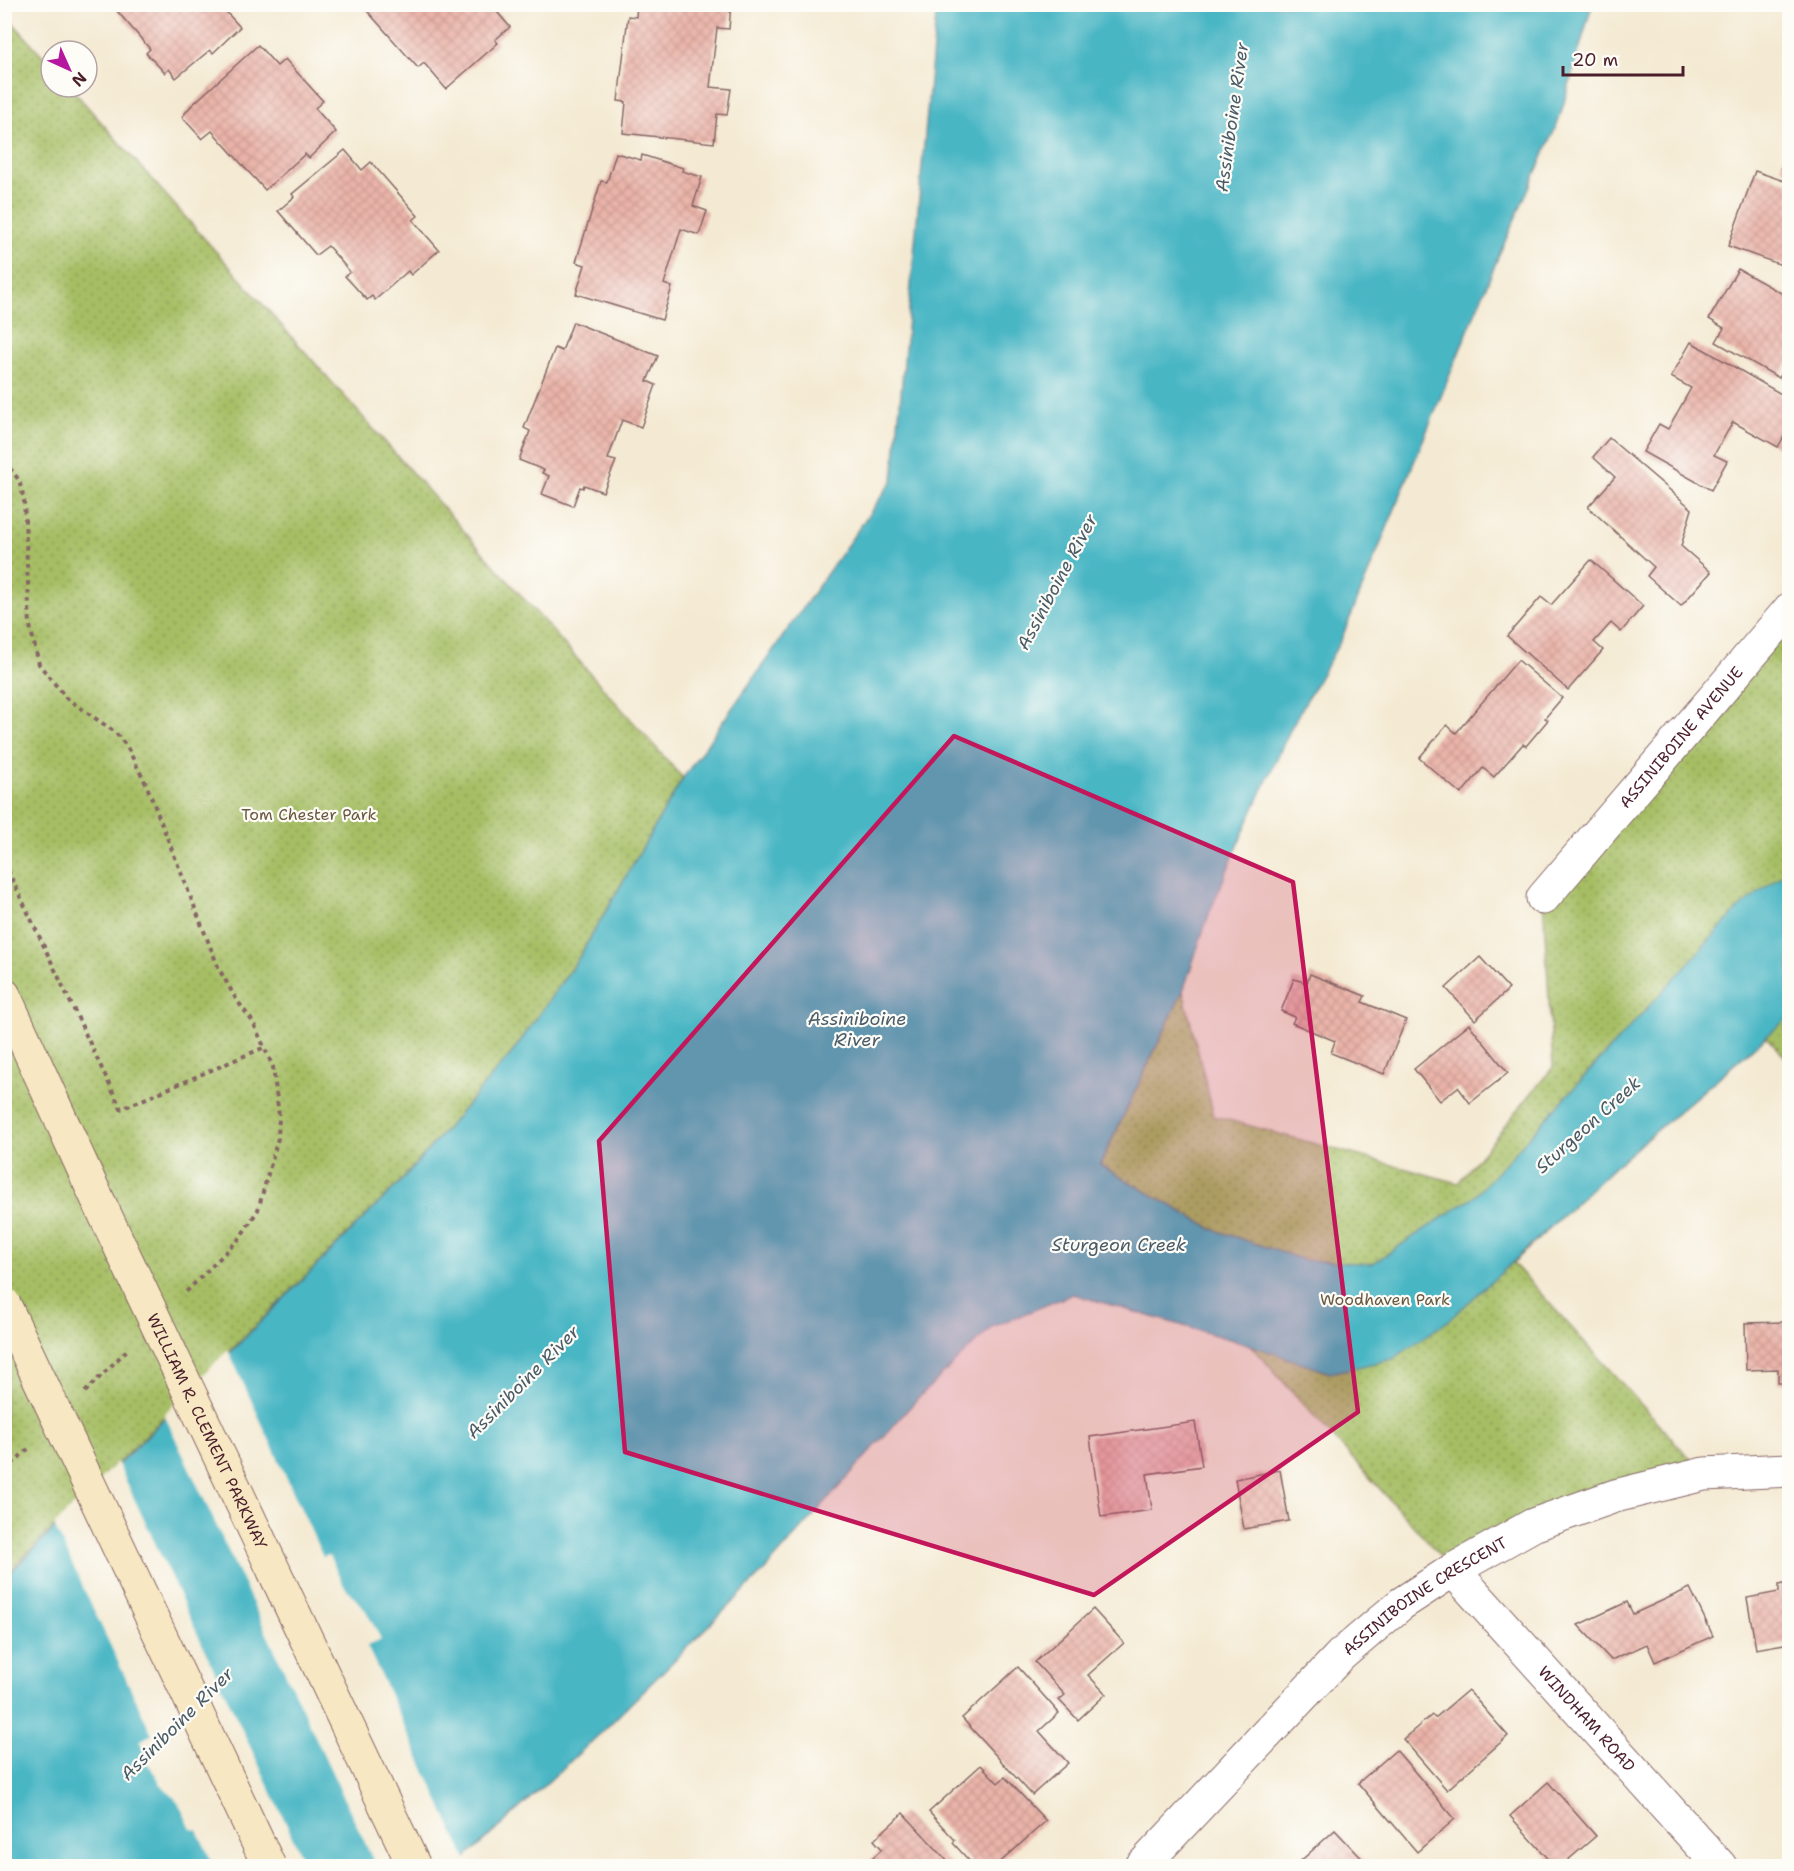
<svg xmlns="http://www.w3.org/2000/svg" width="1794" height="1871" viewBox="0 0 1794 1871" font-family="'Shantell Sans',sans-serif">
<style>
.park{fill:url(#park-dots);stroke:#786e48;stroke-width:1.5}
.water{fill:#49b6c4;stroke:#4a6a78;stroke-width:1.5}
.pier{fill:#f4ead3}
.building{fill:url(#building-cross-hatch)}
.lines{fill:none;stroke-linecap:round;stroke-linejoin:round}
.street-casing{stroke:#866666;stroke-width:35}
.secondary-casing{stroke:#866666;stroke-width:35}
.path{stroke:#866666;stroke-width:4;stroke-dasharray:4.5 4.5;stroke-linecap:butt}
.street{stroke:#fff;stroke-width:33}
.secondary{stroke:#f7e8c3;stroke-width:33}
.secondary-bridge-casing{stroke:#866666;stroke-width:35;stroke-linecap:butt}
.secondary-bridge{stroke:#f7e8c3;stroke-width:33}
.marked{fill:#c2185b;fill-opacity:0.2;stroke:#c2185b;stroke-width:4.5;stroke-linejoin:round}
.labels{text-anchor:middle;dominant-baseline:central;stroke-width:4.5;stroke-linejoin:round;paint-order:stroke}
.street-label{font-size:16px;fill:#4a1f2b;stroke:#fdfcf7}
.park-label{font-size:16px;fill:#6a573f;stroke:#fdfcf7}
.water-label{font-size:18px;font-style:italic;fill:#4a5b68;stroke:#fdfcf7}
</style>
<defs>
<pattern id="park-dots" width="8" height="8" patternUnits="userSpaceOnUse" patternTransform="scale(1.5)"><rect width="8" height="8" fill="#a6be64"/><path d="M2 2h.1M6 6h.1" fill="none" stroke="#899a53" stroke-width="1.8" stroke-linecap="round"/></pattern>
<pattern id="building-cross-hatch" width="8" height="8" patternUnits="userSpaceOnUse" patternTransform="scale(1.5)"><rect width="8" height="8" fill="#eab4a9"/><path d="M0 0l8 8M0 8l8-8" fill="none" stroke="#ca9a92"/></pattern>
</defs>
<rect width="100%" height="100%" fill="#fdfcf7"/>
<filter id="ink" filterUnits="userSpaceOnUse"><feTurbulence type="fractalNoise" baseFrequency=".0167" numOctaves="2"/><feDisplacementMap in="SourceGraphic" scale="12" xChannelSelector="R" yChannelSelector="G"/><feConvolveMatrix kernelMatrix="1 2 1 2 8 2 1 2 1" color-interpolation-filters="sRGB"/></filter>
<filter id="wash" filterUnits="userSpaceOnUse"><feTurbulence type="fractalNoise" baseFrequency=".008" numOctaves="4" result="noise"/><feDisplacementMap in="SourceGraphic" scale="24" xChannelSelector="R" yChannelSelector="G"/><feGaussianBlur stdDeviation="1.35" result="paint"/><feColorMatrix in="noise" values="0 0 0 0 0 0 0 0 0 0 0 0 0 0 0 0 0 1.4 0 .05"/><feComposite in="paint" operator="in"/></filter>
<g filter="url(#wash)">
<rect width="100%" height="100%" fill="#f4ead3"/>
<g class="park">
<path d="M4,13L51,65V87H70L683,778L578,959L512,1053L402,1180L5,1576Z"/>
<path d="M1789,609V1061L1766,1037L1615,1166L1513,1263L1704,1474L1453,1570L1250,1345L1195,1288L1100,1165L1183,991L1214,1116L1458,1183L1553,1067L1543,898Z"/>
</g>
<path class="water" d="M937,5H1592L1559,120L1499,255L1341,640L1292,726L1248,821L1209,914L1183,991L1100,1165L1212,1229L1304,1260L1372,1264L1475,1196L1737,910L1789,869V1017L1615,1166L1512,1263L1449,1320L1393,1359L1330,1373L1250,1345L1073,1294L992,1327L918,1398L764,1571L603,1731L457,1866H5V1578L402,1180L512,1053L578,959L683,778L893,480Z"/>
<g class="pier">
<path d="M228,1350L323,1557L329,1555L344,1586L366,1611L381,1639L367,1646L467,1861L461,1866H376L164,1414Z"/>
<path d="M117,1462L306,1866H214L197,1830L191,1829L178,1802L160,1783L148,1763L140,1741L152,1734L54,1525Z"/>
</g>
<g id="blocks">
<g class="building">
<path d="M111,4H219L240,27L213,53L210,50L176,78L169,69L165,73L146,53L150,49Z"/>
<path d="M361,4H494L492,6L510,27L495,40L498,43L446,89L424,63L418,68Z"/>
<path d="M637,4H731L729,29L717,28L710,87L731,89L727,115L717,114L714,143L623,133L626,102L618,101L628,16L636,17Z"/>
<path d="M258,45L277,66L285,59L323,101L315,108L336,132L309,158L305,154L265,190L212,131L202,139L182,117L191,106Z"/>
<path d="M1789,143H1790V171L1781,168Z"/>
<path d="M345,150L362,170L371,162L418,216L413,220L439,250L411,275L408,271L375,300L372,296L367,300L345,276L350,272L328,246L316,255L278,211L294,197L292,194Z"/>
<path d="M616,153L641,160L642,155L683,168L682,171L702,177L693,206L707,211L699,235L681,229L664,284L672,287L662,320L576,294L585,265L576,262L601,181L607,182Z"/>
<path d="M1755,171L1790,183V268L1728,246Z"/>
<path d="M1738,269L1790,298V360L1779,378L1716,342L1724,328L1709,319Z"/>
<path d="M573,322L658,356L647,381L656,385L641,427L622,420L608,459L616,461L603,492L584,485L583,488L580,487L573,506L542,494L549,476L542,473L544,470L519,460L530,431L524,428L555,348L562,351Z"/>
<path d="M1691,342L1790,399V426L1778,447L1733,422L1714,455L1727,461L1711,490L1643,452L1659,424L1668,429L1691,388L1671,377Z"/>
<path d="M1609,438L1692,509L1681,546L1711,572L1681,606L1647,576L1654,567L1588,507L1615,477L1593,457Z"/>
<path d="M1591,560L1643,606L1621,632L1611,623L1594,642L1603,650L1568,690L1507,636L1541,597L1551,605Z"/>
<path d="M1518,660L1562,698L1545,718L1548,720L1526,746L1523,744L1494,777L1483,768L1461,794L1419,758L1447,725L1456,733Z"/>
<path d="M1480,957L1509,989L1475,1020L1446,988Z"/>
<path d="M1310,974L1365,996L1362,1002L1406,1020L1384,1074L1331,1053L1335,1041L1292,1023L1295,1017L1281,1011L1294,979L1307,983Z"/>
<path d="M1469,1024L1508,1073L1470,1103L1458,1087L1440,1101L1414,1069Z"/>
<path d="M1790,1322V1383H1778V1369L1746,1370L1745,1323Z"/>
<path d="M1195,1422L1202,1466L1147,1474L1152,1510L1101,1517L1090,1437Z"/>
<path d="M1280,1470L1289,1521L1244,1529L1235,1479Z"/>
<path d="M1790,1583V1643L1756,1649L1747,1598L1779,1592V1585Z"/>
<path d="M1690,1588L1713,1636L1655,1662L1647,1644L1611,1660L1578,1625L1627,1602L1633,1614Z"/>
<path d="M1093,1609L1124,1643L1088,1675L1106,1694L1078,1720L1059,1700L1065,1695L1035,1662Z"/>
<path d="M1018,1667L1059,1713L1039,1731L1068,1763L1032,1795L962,1718Z"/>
<path d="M1468,1690L1508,1736L1447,1790L1403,1739L1432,1715L1435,1718Z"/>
<path d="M1396,1750L1455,1819L1417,1852L1358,1783Z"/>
<path d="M981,1765L998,1783L1005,1777L1046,1821L996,1866H974L953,1843L955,1840L929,1812Z"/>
<path d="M1548,1782L1596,1836L1561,1866H1555L1510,1816Z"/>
<path d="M903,1813L952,1866H863L882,1849L874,1840Z"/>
<path d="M1335,1830L1369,1866H1295Z"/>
</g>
</g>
</g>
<g filter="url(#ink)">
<use href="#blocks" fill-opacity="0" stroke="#866666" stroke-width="1.5"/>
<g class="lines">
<defs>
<g id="street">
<path id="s1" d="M1543,898L1790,609"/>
<path id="s2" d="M1453,1570L1720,1866"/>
<path id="s3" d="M1142,1866L1341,1655L1401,1604L1453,1570L1533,1525L1615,1496L1704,1474L1790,1470"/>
</g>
<path id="secondary" d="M4,995L88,1179"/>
</defs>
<use href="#street" class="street-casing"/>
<use href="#secondary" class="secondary-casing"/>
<g class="path">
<path d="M4,461L19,480L24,500L30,626L39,664L66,698L115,732L127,747L146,784L219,969L236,999L253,1022L273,1067L279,1116L278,1138L258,1210L239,1239L183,1295"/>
<path d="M4,862L121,1109L265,1047"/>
<path d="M85,1392L129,1348"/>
<path d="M4,1469L11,1465L31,1446"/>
</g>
<use href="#street" class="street"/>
<use href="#secondary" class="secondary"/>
<defs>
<g id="secondary-bridge">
<path id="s4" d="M88,1179L414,1866"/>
<path d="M4,1304L269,1866"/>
</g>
</defs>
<use href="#secondary-bridge" class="secondary-bridge-casing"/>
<use href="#secondary-bridge" class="secondary-bridge"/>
</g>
</g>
<path class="marked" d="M954,736L1293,882L1358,1412L1094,1595L625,1452L599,1141Z"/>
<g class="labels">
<g class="street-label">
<text stroke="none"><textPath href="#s1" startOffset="212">ASSINIBOINE AVENUE</textPath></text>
<text stroke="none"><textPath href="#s4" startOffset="279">WILLIAM R. CLEMENT PARKWAY</textPath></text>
<text stroke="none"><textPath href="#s3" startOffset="393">ASSINIBOINE CRESCENT</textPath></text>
<text stroke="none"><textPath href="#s2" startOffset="200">WINDHAM ROAD</textPath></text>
</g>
<g class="park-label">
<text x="309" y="814">Tom Chester Park</text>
<text x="1385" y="1299">Woodhaven Park</text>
</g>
<g class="water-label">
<text transform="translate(1232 117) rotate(-82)">Assiniboine River</text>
<text transform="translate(1057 582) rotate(-62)">Assiniboine River</text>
<text x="857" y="1019">Assiniboine<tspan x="857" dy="21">River</tspan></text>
<text transform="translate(1588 1125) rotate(-42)">Sturgeon Creek</text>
<text x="1119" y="1245">Sturgeon Creek</text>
<text transform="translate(523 1382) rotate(-45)">Assiniboine River</text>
<text transform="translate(177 1724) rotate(-45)">Assiniboine River</text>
</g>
</g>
<rect width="1794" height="1871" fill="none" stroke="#fdfcf7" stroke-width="24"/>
<g transform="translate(69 69) rotate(135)"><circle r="28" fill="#fdfcf7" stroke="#b5a4a5" stroke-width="1.5"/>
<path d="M0-4.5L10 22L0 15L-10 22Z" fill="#b5179e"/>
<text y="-9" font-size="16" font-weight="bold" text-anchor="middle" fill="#4a1f2b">N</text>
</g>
<path d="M1563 66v9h120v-9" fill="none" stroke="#4a1f2b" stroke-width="3"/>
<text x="1572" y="66" font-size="18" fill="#4a1f2b" stroke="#fdfcf7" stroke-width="4.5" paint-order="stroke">20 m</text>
</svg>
